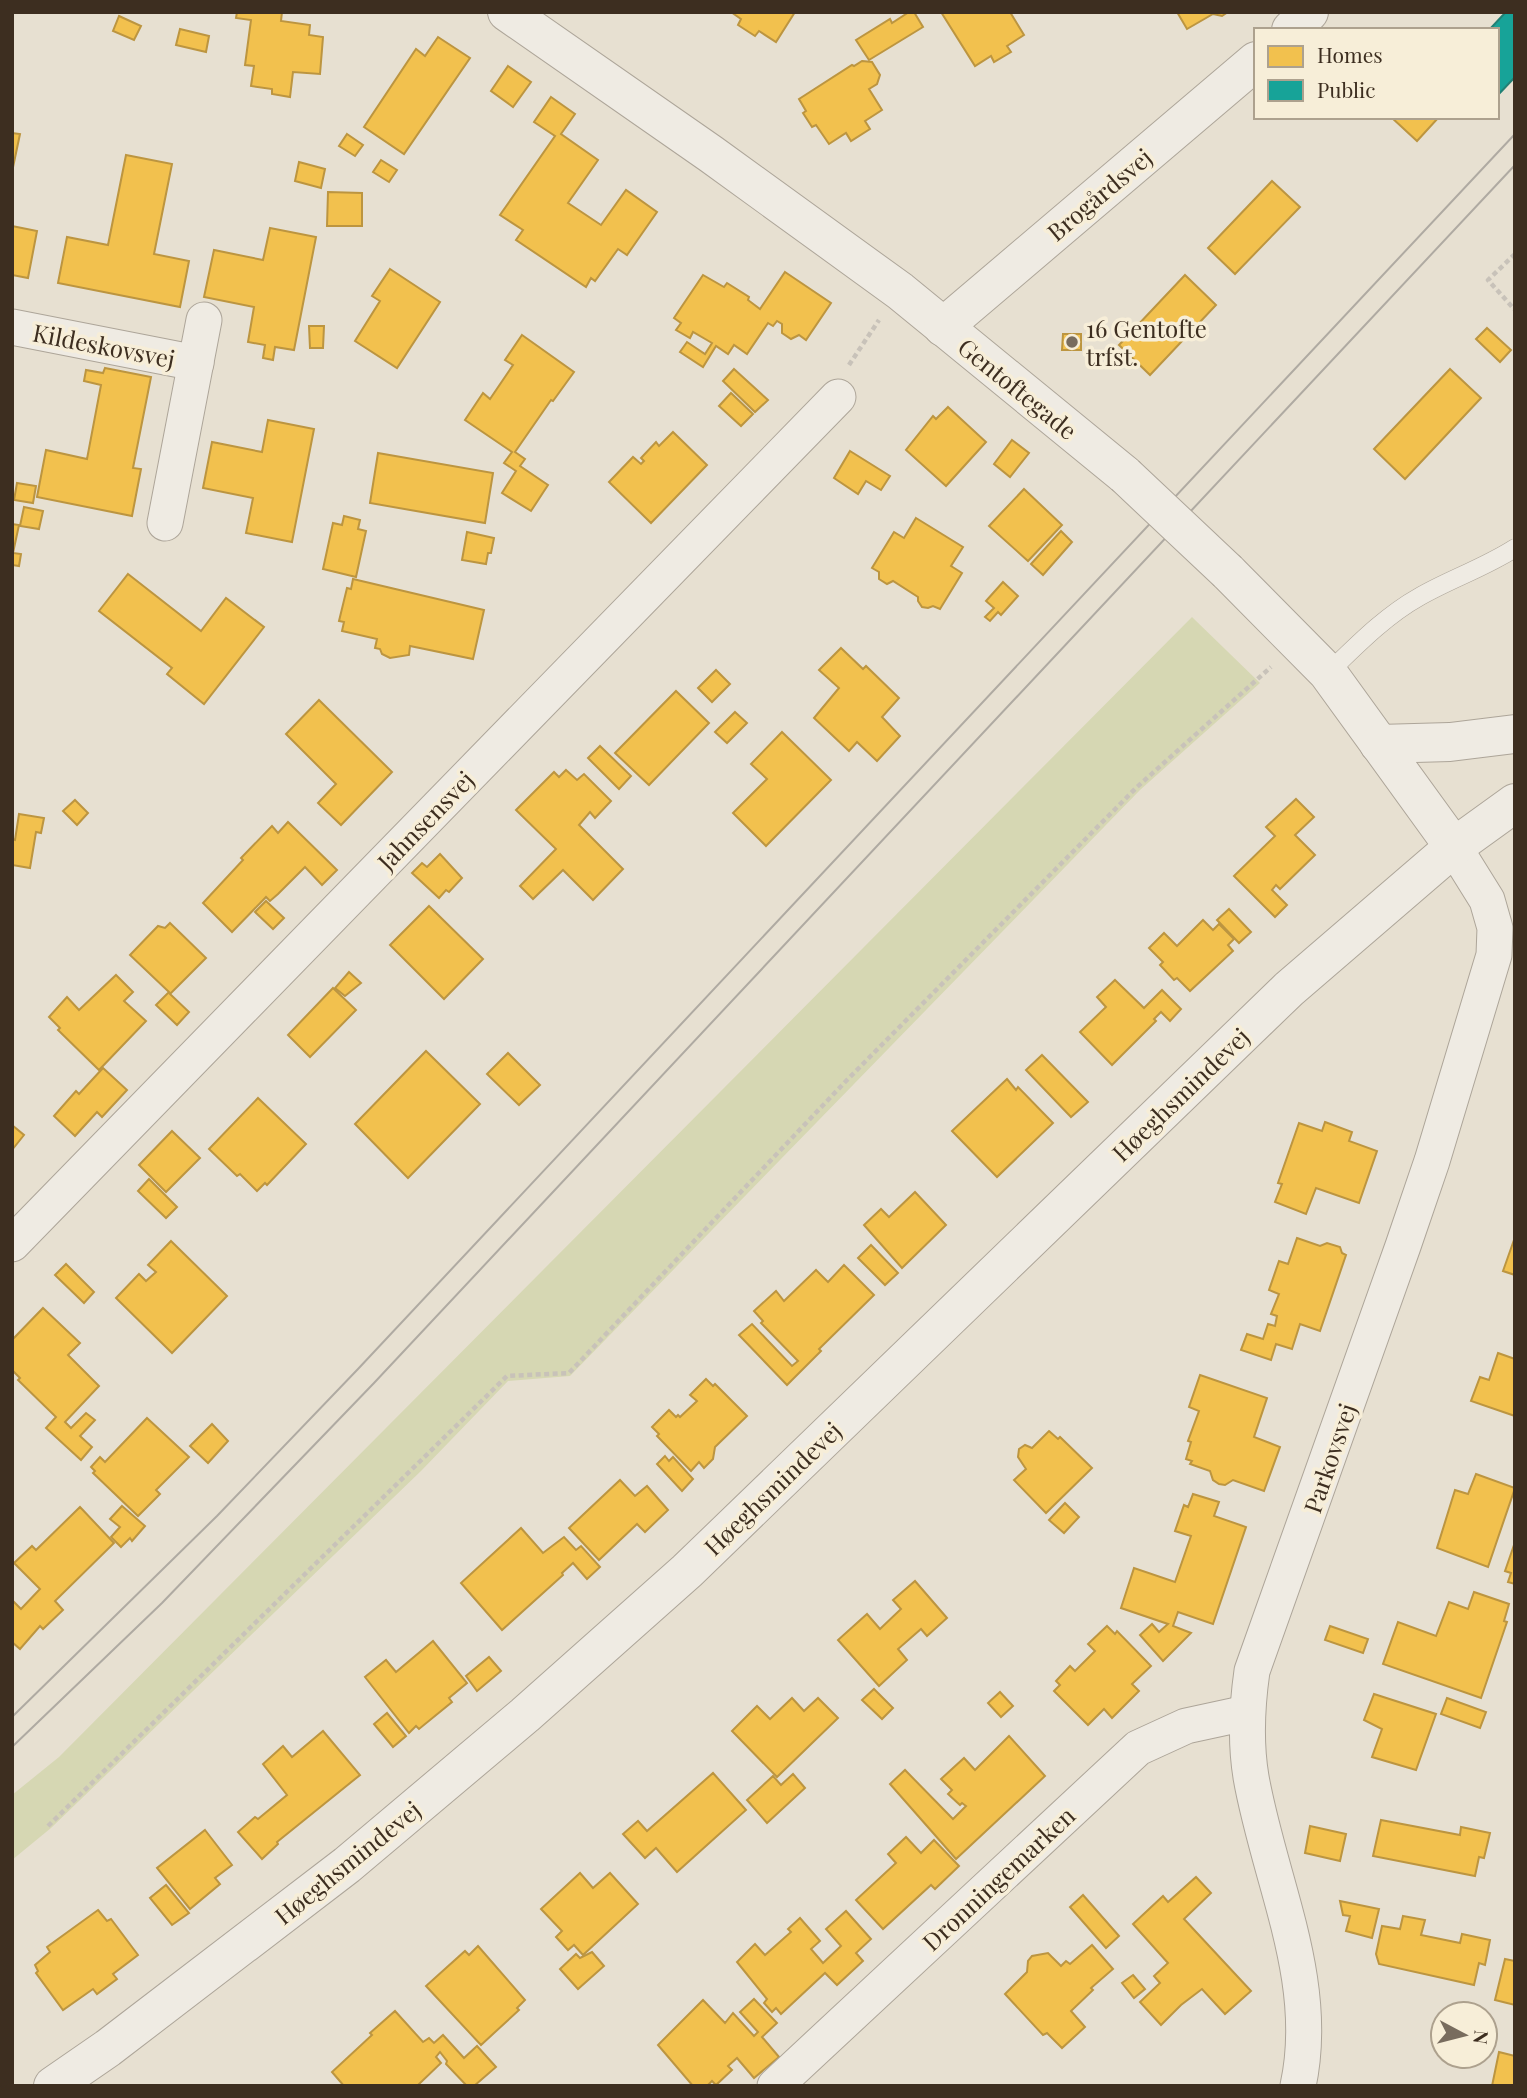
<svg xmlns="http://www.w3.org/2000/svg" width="1527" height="2098" viewBox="0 0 1527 2098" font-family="'Playfair Display',serif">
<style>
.green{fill:#d6d7b3}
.homes{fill:#f2c14e;stroke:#bc9540;stroke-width:2}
.public{fill:#17a398;stroke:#228074;stroke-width:2}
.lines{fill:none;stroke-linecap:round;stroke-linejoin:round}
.service-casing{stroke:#ada599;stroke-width:19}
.minor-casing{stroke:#ada599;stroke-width:37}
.tertiary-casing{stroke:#ada599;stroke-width:40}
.path{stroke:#c8c2b9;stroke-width:4.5;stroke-dasharray:5 3.5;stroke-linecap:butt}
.service{stroke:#efebe3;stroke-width:18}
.minor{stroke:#efebe3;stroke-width:35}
.tertiary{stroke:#efebe3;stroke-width:38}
.tram{stroke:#afaaa2;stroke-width:2}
.tertiary-bridge-casing{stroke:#ada599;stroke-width:40;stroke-linecap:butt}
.tertiary-bridge{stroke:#efebe3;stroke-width:38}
.poi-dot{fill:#786c5e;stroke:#f7eed8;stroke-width:2.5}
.labels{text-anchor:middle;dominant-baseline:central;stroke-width:7;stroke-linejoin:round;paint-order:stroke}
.street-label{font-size:24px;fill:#3d2e20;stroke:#f7eed8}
.poi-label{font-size:24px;fill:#3d2e20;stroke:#f7eed8;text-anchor:start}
</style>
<rect width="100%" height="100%" fill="#e7e0d1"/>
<path class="green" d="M1192,617L1260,683L1140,790L570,1376L508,1381L421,1471L51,1828L12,1860V1795L59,1757Z"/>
<g class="homes">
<path d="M237,12H282L281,21L310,25L309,35L323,37L320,74L293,72L290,97L272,94V89L251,86L254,66L245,65L251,20L236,18Z"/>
<path d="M731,12H795L776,42L759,31L755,36L738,25L741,19Z"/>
<path d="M909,12H914L923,27L869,60L856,40L890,19L892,23Z"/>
<path d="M941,12H1010L1024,35L1007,46L1011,52L994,62L991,56L975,66Z"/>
<path d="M1177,12H1228L1222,16L1213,14L1187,29Z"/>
<path d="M119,16L141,26L134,40L113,31Z"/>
<path d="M180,29L209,36L206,52L176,45Z"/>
<path d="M438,37L470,58L404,154L364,127L416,49L425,56Z"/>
<path d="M862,61L872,62L880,75L877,84L869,89L882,110L865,121L870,129L851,141L846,133L829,144L816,125L812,127L803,113L806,111L799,99L852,65L854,66Z"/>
<path d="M508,66L531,82L513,107L491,91Z"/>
<path d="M551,97L575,114L561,134L598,160L568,203L601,225L626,190L657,212L627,255L618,249L595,281L591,278L586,287L516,240L523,230L500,215L555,136L534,122Z"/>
<path d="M1391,117H1439L1417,141Z"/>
<path d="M12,133L20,134L12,172Z"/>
<path d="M347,134L363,145L355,156L339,146Z"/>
<path d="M126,155L172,164L154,254L189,261L180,307L58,283L67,237L108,245Z"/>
<path d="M381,160L397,170L389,182L373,172Z"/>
<path d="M299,162L325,169L321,188L295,181Z"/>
<path d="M1272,181L1300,207L1235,274L1208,248Z"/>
<path d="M328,192L362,193V226H327Z"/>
<path d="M12,226L37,231L28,278L12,275Z"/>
<path d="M270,228L316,237L294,350L275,347L273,360L263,358L265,345L248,342L254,307L204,297L214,250L263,260Z"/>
<path d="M390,269L440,302L397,368L355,341L380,301L372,296Z"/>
<path d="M785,272L831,303L806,340L799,335L791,339L782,333V324L777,321L773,326L768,323L747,354L734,345L728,354L716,346L703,367L680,352L687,342L705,354L712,343L693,332L690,338L676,330L681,323L674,318L703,275L724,287L727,283L749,297L748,300L760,309Z"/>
<path d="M1185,275L1216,305L1150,375L1119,345Z"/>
<path d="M309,326H324L323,348H310Z"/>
<path d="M1487,328L1511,350L1500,362L1476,339Z"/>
<path d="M1063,334H1081V350H1062Z"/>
<path d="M522,335L574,372L553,401L551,400L515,452L525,459L520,466L548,485L531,511L502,493L516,471L504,463L512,452L465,420L483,393L490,399L513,365L505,360Z"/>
<path d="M105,368L151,377L133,468L141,469L132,516L37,497L46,450L87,459L101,385L84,381L86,370L103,373Z"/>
<path d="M734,369L768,400L755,412L723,381Z"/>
<path d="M1450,369L1481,398L1405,479L1374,449Z"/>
<path d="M731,393L753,414L741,426L719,406Z"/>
<path d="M948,407L986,442L946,486L906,450L933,416L936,419Z"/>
<path d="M268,420L314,429L292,542L246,533L253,498L203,488L212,442L262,452Z"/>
<path d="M673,432L707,465L651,523L609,482L633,457L641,464L644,461L641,458L656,442L659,446Z"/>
<path d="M1012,440L1029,453L1010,477L994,464Z"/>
<path d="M850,451L890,476L881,490L866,481L858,494L834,478Z"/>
<path d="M378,453L493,473L485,523L370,503Z"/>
<path d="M17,483L36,486L33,503L14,500Z"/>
<path d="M1024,489L1062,525L1028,561L989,526Z"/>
<path d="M24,507L43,511L39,529L20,526Z"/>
<path d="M344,516L360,520L358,529L366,531L356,577L323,569L333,523L342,525Z"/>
<path d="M916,518L963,547L951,566L962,573L940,609L933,606L928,608L922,607L918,601V597L893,581L887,584L879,579V572L872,568L894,532L904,538Z"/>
<path d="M12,524L19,525L13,553L21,554L19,566L12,565Z"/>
<path d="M1061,531L1072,542L1043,575L1031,564Z"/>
<path d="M467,532L494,538L491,553H488L486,564L462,560Z"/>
<path d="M128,574L201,631L226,598L264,627L204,704L167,674L172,668L99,611Z"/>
<path d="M353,579L484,610L473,659L410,646L409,655L390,658L382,654L380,649L375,648L377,639L342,631L344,622L339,621L347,588L351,589Z"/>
<path d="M1003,582L1018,596L1001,615L998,612L990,621L985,617L994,608L986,601Z"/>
<path d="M841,648L863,669L866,666L899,698L882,717L900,736L877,761L857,742L849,751L814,718L839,688L819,670Z"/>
<path d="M716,670L730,684L712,702L698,688Z"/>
<path d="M676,691L709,723L649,785L615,753Z"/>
<path d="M319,700L392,772L341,825L318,803L336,784L286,734Z"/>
<path d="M735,712L747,723L727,743L715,732Z"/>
<path d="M782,732L831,780L766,846L733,813L767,779L751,764Z"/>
<path d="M600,746L631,776L619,789L588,758Z"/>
<path d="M566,770L577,780L584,774L611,801L595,818L590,812L579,825L623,869L593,900L563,870L533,899L520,886L556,849L516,810L554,772L559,777Z"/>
<path d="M1296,799L1314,817L1295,835L1315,855L1280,889L1276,885L1272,890L1287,905L1275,917L1234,876L1275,836L1266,827Z"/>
<path d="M75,800L88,813L77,825L63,811Z"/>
<path d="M19,814L44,818L41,833L36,832L30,868L12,865V839L15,840Z"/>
<path d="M288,822L337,870L322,885L305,867L278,894L270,901L266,897L232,932L203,903L243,860L241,858L272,826L278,833Z"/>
<path d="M440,854L462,878L449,892L446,890L439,898L412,873L422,863L427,867Z"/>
<path d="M266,901L284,918L273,929L255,912Z"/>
<path d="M429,906L483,959L444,999L390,945Z"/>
<path d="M1229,909L1251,932L1239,943L1217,920Z"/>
<path d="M1203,920L1213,930L1219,924L1234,939L1228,945L1233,951L1190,991L1177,978L1174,980L1160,965L1163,962L1149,948L1164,933L1177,946Z"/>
<path d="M170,923L206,958L170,994L189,1012L177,1025L156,1005L169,992L130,955L158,926L165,928Z"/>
<path d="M349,972L361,983L345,996L335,988Z"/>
<path d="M116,975L133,992L124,1001L146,1021L99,1070L58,1030L60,1028L49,1017L67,997L79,1010Z"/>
<path d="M1115,980L1144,1008L1162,990L1181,1009L1170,1021L1161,1012L1154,1019L1156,1021L1112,1065L1080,1032L1106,1007L1097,997Z"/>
<path d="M333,988L356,1010L310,1057L288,1035Z"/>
<path d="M426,1051L480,1104L408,1178L355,1124Z"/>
<path d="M508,1053L540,1085L519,1105L487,1074Z"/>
<path d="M1042,1055L1088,1102L1071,1117L1026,1070Z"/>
<path d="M103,1068L127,1090L102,1117L97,1112L75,1136L54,1116L76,1091L79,1094Z"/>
<path d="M1007,1079L1016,1090L1018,1087L1053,1123L997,1177L952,1131Z"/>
<path d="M258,1098L306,1144L267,1185L265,1183L257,1191L240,1174L237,1176L209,1149Z"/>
<path d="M1325,1122L1352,1132L1349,1141L1377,1151L1359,1203L1316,1188L1306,1214L1275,1202L1282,1184L1278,1183L1299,1123L1322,1131Z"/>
<path d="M12,1125L24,1135L12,1150Z"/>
<path d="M172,1131L200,1158L166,1192L139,1165Z"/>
<path d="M149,1179L177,1207L166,1218L138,1191Z"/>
<path d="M915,1192L946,1225L902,1268L864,1225L881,1209L889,1217Z"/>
<path d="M1515,1237V1275L1503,1271Z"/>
<path d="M1297,1238L1320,1246L1327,1243L1340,1247L1342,1253L1346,1255L1320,1331L1300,1324L1292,1349L1276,1344L1271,1360L1241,1350L1247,1334L1263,1339L1268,1324L1275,1326L1277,1316L1271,1314L1279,1294L1269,1290L1279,1261L1288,1264Z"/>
<path d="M171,1241L227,1296L172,1353L116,1298L139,1274L146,1281L156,1272L148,1265Z"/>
<path d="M871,1245L898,1273L885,1285L858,1258Z"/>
<path d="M66,1264L94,1292L84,1303L55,1275Z"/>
<path d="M844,1265L874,1295L819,1349L821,1351L787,1385L739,1335L752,1324L792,1366L798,1361L761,1323L763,1321L754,1311L776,1291L784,1301L816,1270L828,1282Z"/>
<path d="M43,1308L80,1343L68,1355L99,1386L65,1422L71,1428L86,1413L95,1420L80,1436L92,1447L81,1460L46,1428L56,1417L18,1380L20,1378L12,1370V1340Z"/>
<path d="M1498,1353L1515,1359V1416L1471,1401L1480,1377L1489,1380Z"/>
<path d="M1200,1375L1267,1398L1254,1437L1280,1447L1264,1491L1233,1480L1225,1485L1219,1484L1213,1480L1210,1471L1190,1464L1192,1461L1186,1459L1191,1442L1188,1441L1199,1411L1189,1407Z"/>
<path d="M706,1379L713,1386L715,1384L747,1416L715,1447L713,1459L704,1468L699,1462L691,1471L657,1436L659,1434L652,1427L669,1410L676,1417L678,1415L680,1417L697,1401L690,1395Z"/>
<path d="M147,1418L189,1457L156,1490L160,1494L138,1516L93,1473L95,1471L91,1467L100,1457L105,1462Z"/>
<path d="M212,1424L228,1441L208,1463L190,1446Z"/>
<path d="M1049,1431L1058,1439L1060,1437L1092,1468L1046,1513L1014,1480L1026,1469L1018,1457L1019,1449L1025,1445L1032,1448Z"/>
<path d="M665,1456L669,1461L673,1457L693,1479L682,1491L657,1464Z"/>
<path d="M1476,1474L1515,1488L1488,1567L1437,1548L1455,1490L1468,1494Z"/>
<path d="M620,1480L635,1496L647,1486L668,1510L645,1532L637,1524L599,1560L569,1528Z"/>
<path d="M1193,1494L1219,1502L1214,1516L1246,1527L1213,1624L1178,1612L1173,1626L1191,1633L1163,1661L1140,1635L1152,1624L1159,1632L1168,1624L1121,1608L1134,1568L1175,1582L1191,1536L1175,1531L1184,1505L1188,1507Z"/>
<path d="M1065,1503L1079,1517L1064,1533L1049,1520Z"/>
<path d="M122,1506L145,1526L132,1541L130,1538L121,1547L111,1537L120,1527L110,1519Z"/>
<path d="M80,1507L114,1543L55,1601L63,1610L43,1629L40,1626L20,1649L12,1642V1600L21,1609L40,1589L14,1563L32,1546L36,1550Z"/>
<path d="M521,1528L543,1553L564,1537L576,1550L581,1546L600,1567L587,1579L573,1563L562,1573L563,1575L502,1630L461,1583Z"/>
<path d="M1515,1542V1584L1508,1582L1511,1573L1505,1571Z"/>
<path d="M915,1581L947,1618L927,1636L921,1629L898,1649L907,1660L879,1686L838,1640L867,1614L880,1629L901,1609L893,1600Z"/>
<path d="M1474,1592L1509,1604L1504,1621L1507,1622L1481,1698L1383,1664L1398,1622L1436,1636L1449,1602L1468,1609Z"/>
<path d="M1107,1626L1115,1634L1117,1631L1151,1666L1132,1684L1139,1691L1112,1718L1104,1709L1088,1725L1054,1691L1060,1685L1056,1681L1070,1666L1075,1671L1095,1651L1088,1644Z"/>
<path d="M1330,1626L1368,1639L1363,1653L1325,1640Z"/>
<path d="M433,1641L467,1683L449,1698L452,1702L419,1729L416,1726L409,1733L365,1677L386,1660L396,1672Z"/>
<path d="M489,1657L501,1671L477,1691L466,1676Z"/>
<path d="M874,1689L893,1708L882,1719L862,1700Z"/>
<path d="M1000,1692L1013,1706L1001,1717L988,1703Z"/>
<path d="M1374,1694L1436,1714L1416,1770L1372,1757L1382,1729L1364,1720Z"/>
<path d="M792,1698L804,1711L818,1698L838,1718L777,1777L732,1731L757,1706L770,1719Z"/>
<path d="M1447,1698L1486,1712L1480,1728L1441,1714Z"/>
<path d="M387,1713L406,1736L393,1747L374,1724Z"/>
<path d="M323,1731L360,1775L277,1842L278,1844L262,1859L238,1832L255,1817L258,1819L287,1795L263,1764L283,1746L292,1757Z"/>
<path d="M1009,1736L1045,1776L956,1859L890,1784L905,1770L953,1819L966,1806L962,1803L960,1805L948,1794L952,1790L941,1779L964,1758L975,1770Z"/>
<path d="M713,1773L746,1810L677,1872L656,1848L645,1858L623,1834L638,1821L647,1831Z"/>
<path d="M793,1774L805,1788L767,1823L747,1800L773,1776L781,1785Z"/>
<path d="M1381,1820L1460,1835L1461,1827L1490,1833L1484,1858L1479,1857L1475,1876L1373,1856Z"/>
<path d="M1310,1826L1346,1834L1340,1861L1305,1853Z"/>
<path d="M205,1830L232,1865L215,1878L220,1884L190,1909L157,1868Z"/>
<path d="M906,1837L921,1853L934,1840L959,1866L935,1889L931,1885L883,1929L856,1900L896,1863L888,1854Z"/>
<path d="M580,1873L593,1888L610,1873L638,1904L583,1955L574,1945L568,1950L556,1937L562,1931L541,1909Z"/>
<path d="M1196,1877L1211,1893L1184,1919L1251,1991L1225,2014L1202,1989L1181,2005L1161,2025L1140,2002L1160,1983L1154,1976L1168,1963L1133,1924L1163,1896L1168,1902Z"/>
<path d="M166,1885L189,1913L172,1925L150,1898Z"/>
<path d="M1083,1895L1119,1936L1106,1948L1070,1907Z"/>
<path d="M1340,1901L1379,1909L1372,1938L1346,1931L1350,1916L1343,1915Z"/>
<path d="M98,1910L107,1921L111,1919L138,1955L113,1974L117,1979L97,1994L93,1989L63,2010L36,1973L38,1971L35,1965L50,1952L47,1947Z"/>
<path d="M846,1911L871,1939L856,1953L863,1961L837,1985L825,1973L781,2014L776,2008L772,2012L764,2003L767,1999L737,1962L755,1944L765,1955L791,1932L788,1929L800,1918L820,1941L811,1949L823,1963L841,1946L826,1929Z"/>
<path d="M1403,1916L1425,1920L1421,1935L1460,1943L1462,1934L1490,1940L1485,1965L1479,1963L1474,1985L1379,1964L1376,1954L1382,1926L1400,1929Z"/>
<path d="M1092,1945L1113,1969L1091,1988L1093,1990L1071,2011L1085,2027L1062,2048L1047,2033L1043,2035L1005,1994L1027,1972L1028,1961L1032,1956L1048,1953L1061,1966L1066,1961L1070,1964Z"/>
<path d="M478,1946L525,2000L517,2008L519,2010L481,2045L426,1986L465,1951L469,1955Z"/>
<path d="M592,1952L604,1966L578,1989L560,1969L576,1954L580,1958Z"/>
<path d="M1505,1959L1515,1961V2005L1495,2000Z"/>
<path d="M1133,1975L1145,1989L1134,1998L1122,1983Z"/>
<path d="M754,1999L777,2023L762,2037L779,2057L754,2078L737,2058L728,2066L732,2070L716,2085L712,2081L707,2086H693L658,2045L703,2000L725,2023L733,2013L754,2036L758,2032L740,2012Z"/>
<path d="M395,2011L423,2042L429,2038L434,2043L443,2035L464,2058L477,2046L496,2067L474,2086H467L446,2064L447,2061L440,2052L436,2057L441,2063L417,2086H344L332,2072L372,2035L370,2033Z"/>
<path d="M1499,2052L1515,2056V2086H1492Z"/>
</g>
<path class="public" d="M1502,12H1515V77L1497,96V30H1489L1504,14Z"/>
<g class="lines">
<defs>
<path id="service" d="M1328,673C1356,646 1385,616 1419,597C1450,579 1484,568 1515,548"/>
<g id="minor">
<path d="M12,327L196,363"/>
<path d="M165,523L204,320"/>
<path d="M12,1244L838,397"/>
<path d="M775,2086L1138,1748L1186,1726L1246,1713"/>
<path d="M1298,2086C1321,1980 1269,1880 1251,1777C1245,1741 1247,1706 1252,1671L1403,1246L1432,1161L1494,955L1495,928L1487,900L1454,847"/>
</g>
<g id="tertiary">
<path d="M507,12L711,154L900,291L1125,475"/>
<path d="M1291,30L1309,12"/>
<path d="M943,327L1256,61"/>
<path d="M1228,572L1328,673L1454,847"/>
<path d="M1379,744L1450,742L1515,734"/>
<path d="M53,2086L108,2048L347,1865L525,1715L687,1571L1289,989L1454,847L1515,803"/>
</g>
</defs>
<use href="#service" class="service-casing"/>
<use href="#minor" class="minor-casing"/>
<use href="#tertiary" class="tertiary-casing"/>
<g class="path">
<path d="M1515,254L1488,280L1515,310"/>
<path d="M849,365L879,320"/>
<path d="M48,1826L507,1376L569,1373L846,1081L1137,787L1271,667"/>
</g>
<use href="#service" class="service"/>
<use href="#minor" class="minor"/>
<use href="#tertiary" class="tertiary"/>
<g class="tram">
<path d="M12,1717L217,1516L358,1369L1515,134"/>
<path d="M12,1747L162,1603L374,1383L1515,165"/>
</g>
<defs>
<path id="tertiary-bridge" d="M1125,475L1228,572"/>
</defs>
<use href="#tertiary-bridge" class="tertiary-bridge-casing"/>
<use href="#tertiary-bridge" class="tertiary-bridge"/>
</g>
<circle class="poi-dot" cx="1072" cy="342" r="7"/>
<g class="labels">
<g class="street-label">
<text transform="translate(1099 194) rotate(-40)">Brogårdsvej</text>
<text transform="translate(104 345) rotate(11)">Kildeskovsvej</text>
<text transform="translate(1018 388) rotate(39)">Gentoftegade</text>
<text transform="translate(425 820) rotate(-46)">Jahnsensvej</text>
<text transform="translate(1180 1094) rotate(-44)">Høeghsmindevej</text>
<text transform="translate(1329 1458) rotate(-71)">Parkovsvej</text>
<text transform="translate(772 1488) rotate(-44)">Høeghsmindevej</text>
<text transform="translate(347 1862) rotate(-39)">Høeghsmindevej</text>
<text transform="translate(998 1878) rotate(-43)">Dronningemarken</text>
</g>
<g class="poi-label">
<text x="1086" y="328">16 Gentofte<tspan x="1086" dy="28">trfst.</tspan></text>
</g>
</g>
<rect width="1527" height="2098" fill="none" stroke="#3d2e20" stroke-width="28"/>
<rect x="1254" y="28" width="245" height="91" fill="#f7eed8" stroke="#ada18e" stroke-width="2"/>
<rect x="1268" y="46" width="35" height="21" fill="#f2c14e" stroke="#ada18e" stroke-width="2"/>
<text x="1317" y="63" font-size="21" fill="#3d2e20">Homes</text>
<rect x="1268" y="80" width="35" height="21" fill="#17a398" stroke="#ada18e" stroke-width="2"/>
<text x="1317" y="98" font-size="21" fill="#3d2e20">Public</text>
<g transform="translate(1464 2035) rotate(97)"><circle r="33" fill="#f7eed8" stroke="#ada18e" stroke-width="2"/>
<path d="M0-5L12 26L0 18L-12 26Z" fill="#786c5e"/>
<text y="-10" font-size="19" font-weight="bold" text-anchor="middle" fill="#3d2e20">N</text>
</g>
</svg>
